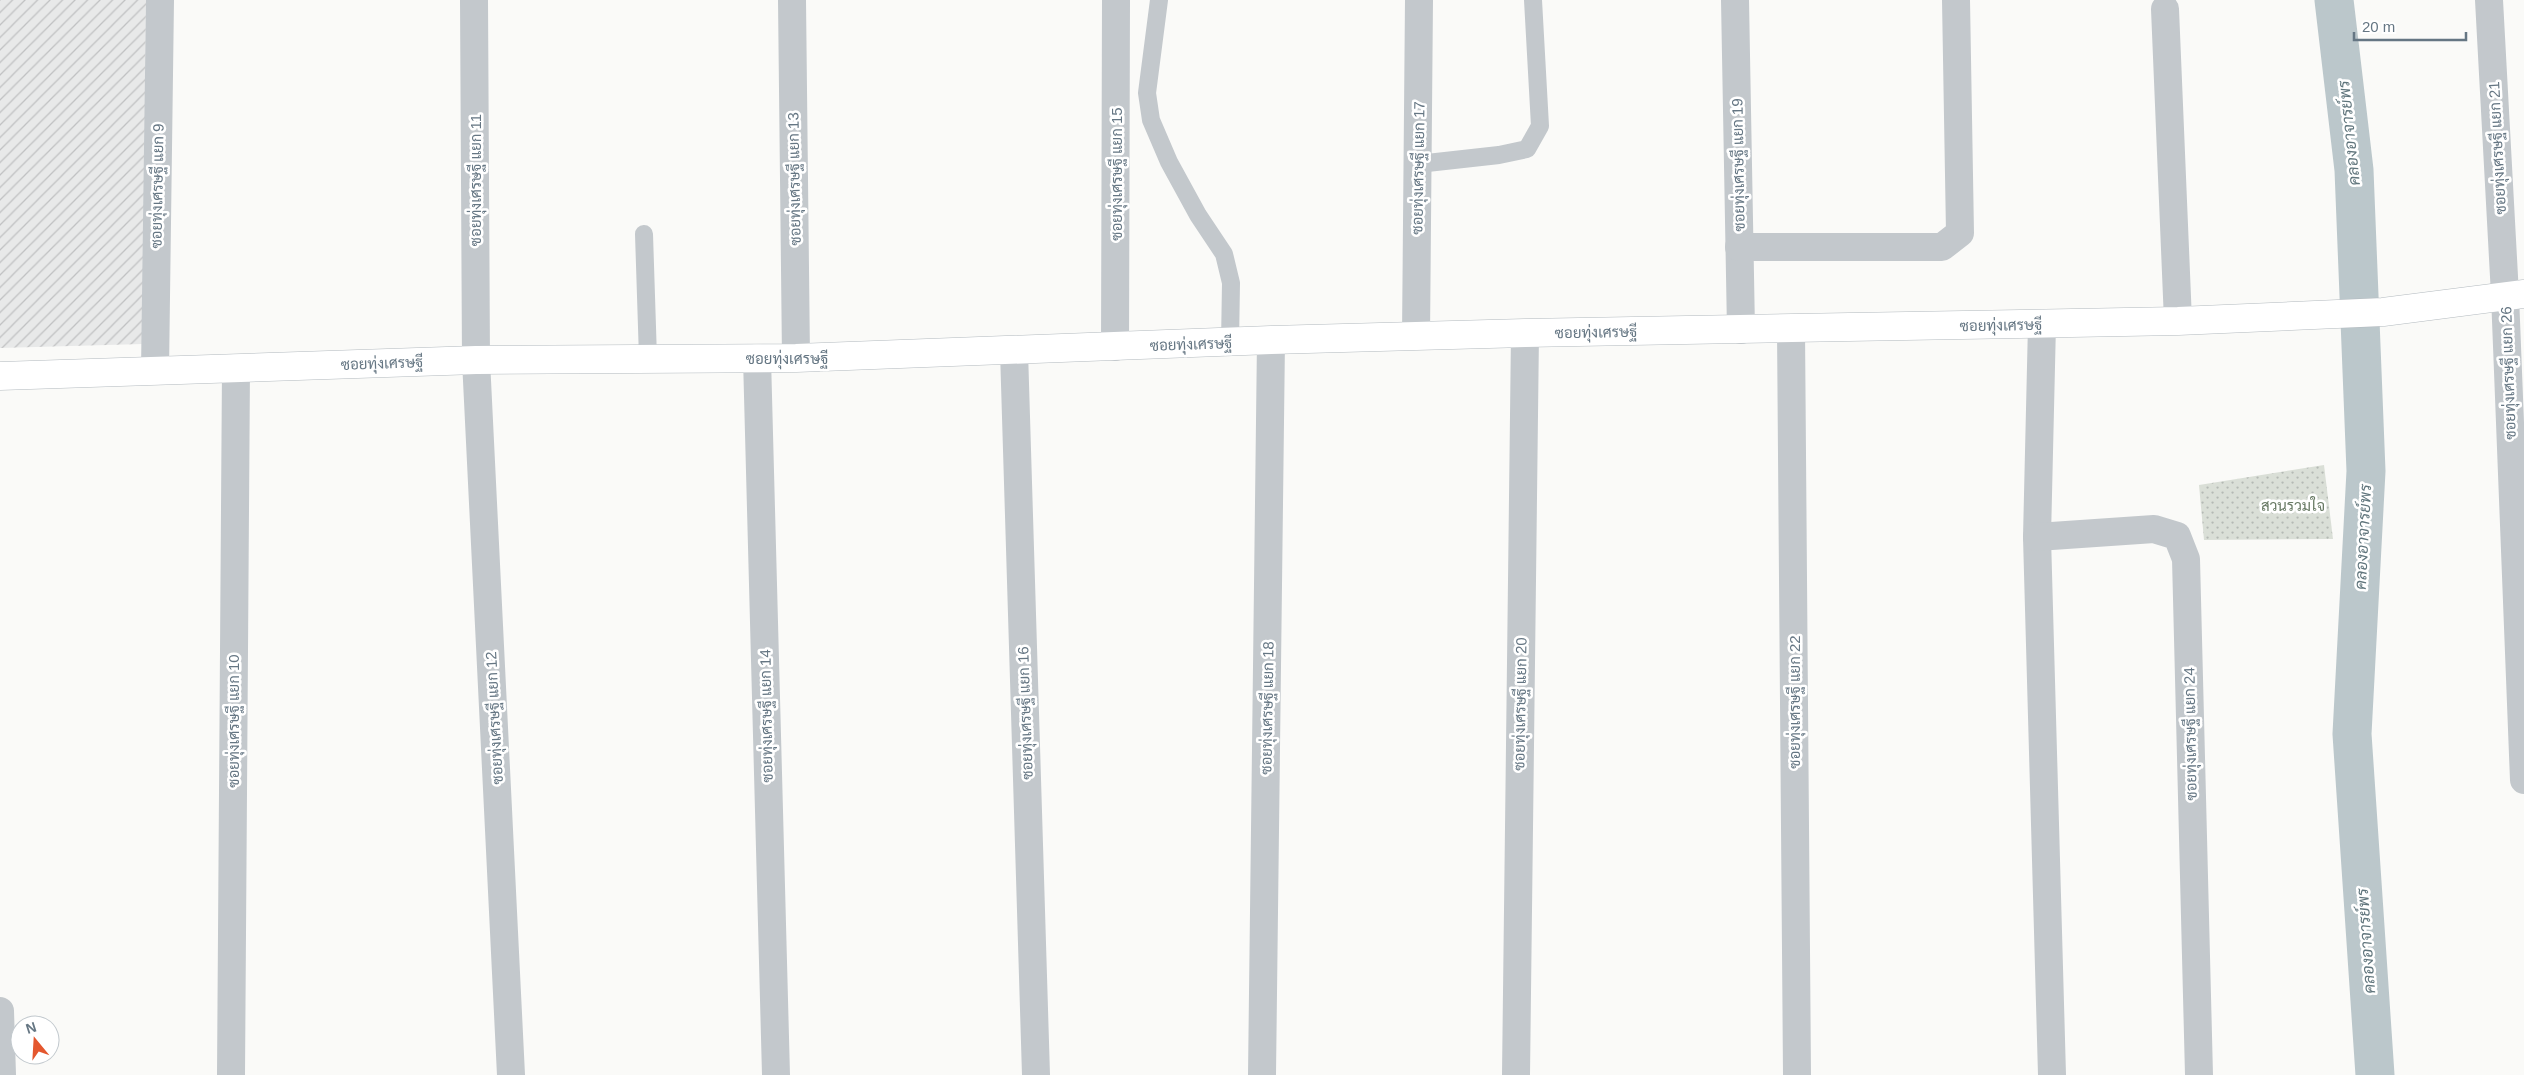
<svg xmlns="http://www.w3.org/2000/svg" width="2524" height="1075" viewBox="0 0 2524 1075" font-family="Arial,Sarabun,sans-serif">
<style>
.industrial{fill:url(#industrial-furrows)}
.park{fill:url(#park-dots)}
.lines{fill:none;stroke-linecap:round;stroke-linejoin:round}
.canal{stroke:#bbc7cb;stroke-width:39}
.secondary-casing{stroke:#b3babf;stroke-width:29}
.lane{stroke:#c3c8cc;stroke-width:18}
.street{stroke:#c3c8cc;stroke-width:28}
.secondary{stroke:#fff;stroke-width:28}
.labels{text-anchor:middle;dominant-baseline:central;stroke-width:5;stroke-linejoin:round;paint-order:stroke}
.street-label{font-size:15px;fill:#657683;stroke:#fff}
.park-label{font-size:15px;fill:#687a64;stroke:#fff}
.water-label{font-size:16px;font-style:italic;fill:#60757c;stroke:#fff}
</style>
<defs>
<pattern id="industrial-furrows" width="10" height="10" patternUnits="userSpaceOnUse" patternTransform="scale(1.25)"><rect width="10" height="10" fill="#e8e9e9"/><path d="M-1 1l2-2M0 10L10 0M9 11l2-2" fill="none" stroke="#c0c1c2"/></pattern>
<pattern id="park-dots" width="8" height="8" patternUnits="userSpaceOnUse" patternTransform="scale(1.25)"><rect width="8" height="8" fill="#dadfd7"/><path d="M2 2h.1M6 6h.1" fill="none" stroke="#b4b9b4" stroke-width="1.8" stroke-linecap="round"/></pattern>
</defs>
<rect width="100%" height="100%" fill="#fafaf8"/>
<path class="industrial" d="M0,0H146L143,344L0,348Z"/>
<path class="park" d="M2324,465L2333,539L2204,540L2199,485Z"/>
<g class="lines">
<path class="canal" d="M2334,0L2354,170L2366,471L2352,734L2375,1075"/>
<defs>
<path id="secondary" d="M0,376L476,360L796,358L1271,340L1525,333L2178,321L2383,312L2524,294"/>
</defs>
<use href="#secondary" class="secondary-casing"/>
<g class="lane">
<path d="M1159,0L1147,93L1151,120L1169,162L1198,215L1224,254L1231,283L1230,343"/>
<path d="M1418,164L1499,155L1527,149L1540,126L1533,0"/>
<path d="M644,234L648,358"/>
</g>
<g class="street">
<path d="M474,0L476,360L511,1075"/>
<path d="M792,0L796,358"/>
<path d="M1735,0L1741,330"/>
<path d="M2489,0L2505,295L2524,780"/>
<path d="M2165,9L2178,321"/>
<path d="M1739,247H1942L1960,233L1956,0"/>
<path d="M2042,324L2037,537L2052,1075"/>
<path d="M1791,330L1797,1075"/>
<path d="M1416,336L1419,0"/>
<path d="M1115,347L1116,0"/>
<path d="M1014,351L1036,1075"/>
<path d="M757,358L776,1075"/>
<path d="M155,371L160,0"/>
<path d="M2037,537L2154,529L2177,536L2186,559L2199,1075"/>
<path d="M0,1011L2,1075"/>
<path d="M231,1075L236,368"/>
<path d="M1262,1075L1271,340"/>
<path d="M1516,1075L1525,333"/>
</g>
<use href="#secondary" class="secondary"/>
</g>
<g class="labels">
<g class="street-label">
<text transform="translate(2497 148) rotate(-93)">ซอยทุ่งเศรษฐี แยก 21</text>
<text transform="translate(1738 165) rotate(-91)">ซอยทุ่งเศรษฐี แยก 19</text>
<text transform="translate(1418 168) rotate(-89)">ซอยทุ่งเศรษฐี แยก 17</text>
<text transform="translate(1116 174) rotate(-90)">ซอยทุ่งเศรษฐี แยก 15</text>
<text transform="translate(794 179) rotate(-91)">ซอยทุ่งเศรษฐี แยก 13</text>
<text transform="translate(475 180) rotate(-90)">ซอยทุ่งเศรษฐี แยก 11</text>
<text transform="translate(157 186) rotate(-89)">ซอยทุ่งเศรษฐี แยก 9</text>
<text transform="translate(2001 325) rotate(-1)">ซอยทุ่งเศรษฐี</text>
<text transform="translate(1596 332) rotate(-1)">ซอยทุ่งเศรษฐี</text>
<text transform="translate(1191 344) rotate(-2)">ซอยทุ่งเศรษฐี</text>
<text x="787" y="358">ซอยทุ่งเศรษฐี</text>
<text transform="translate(382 363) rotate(-2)">ซอยทุ่งเศรษฐี</text>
<text transform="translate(2508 373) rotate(-92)">ซอยทุ่งเศรษฐี แยก 26</text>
<text transform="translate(1794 702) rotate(-90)">ซอยทุ่งเศรษฐี แยก 22</text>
<text transform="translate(1520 704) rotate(-89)">ซอยทุ่งเศรษฐี แยก 20</text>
<text transform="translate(1267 708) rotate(-89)">ซอยทุ่งเศรษฐี แยก 18</text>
<text transform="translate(1025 713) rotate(-92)">ซอยทุ่งเศรษฐี แยก 16</text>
<text transform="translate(766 716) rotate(-91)">ซอยทุ่งเศรษฐี แยก 14</text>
<text transform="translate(494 718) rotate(-93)">ซอยทุ่งเศรษฐี แยก 12</text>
<text transform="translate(233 721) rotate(-90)">ซอยทุ่งเศรษฐี แยก 10</text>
<text transform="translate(2190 734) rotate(-91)">ซอยทุ่งเศรษฐี แยก 24</text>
</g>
<g class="park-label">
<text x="2293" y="505">สวนรวมใจ</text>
</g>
<g class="water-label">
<text transform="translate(2349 133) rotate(-96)">คลองอาจารย์พร</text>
<text transform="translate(2363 537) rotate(-87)">คลองอาจารย์พร</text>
<text transform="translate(2366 941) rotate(-94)">คลองอาจารย์พร</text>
</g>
</g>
<g transform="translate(35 1040) rotate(342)"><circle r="24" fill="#ffffff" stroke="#c1c8cd"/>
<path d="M0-4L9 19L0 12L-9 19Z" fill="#e4572e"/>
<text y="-8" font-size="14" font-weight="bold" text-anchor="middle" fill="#657683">N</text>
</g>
<path d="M2354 32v8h112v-8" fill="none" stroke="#657683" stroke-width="2.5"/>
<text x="2362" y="32" font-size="15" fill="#657683" stroke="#ffffff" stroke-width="4" paint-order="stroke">20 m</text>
</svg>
